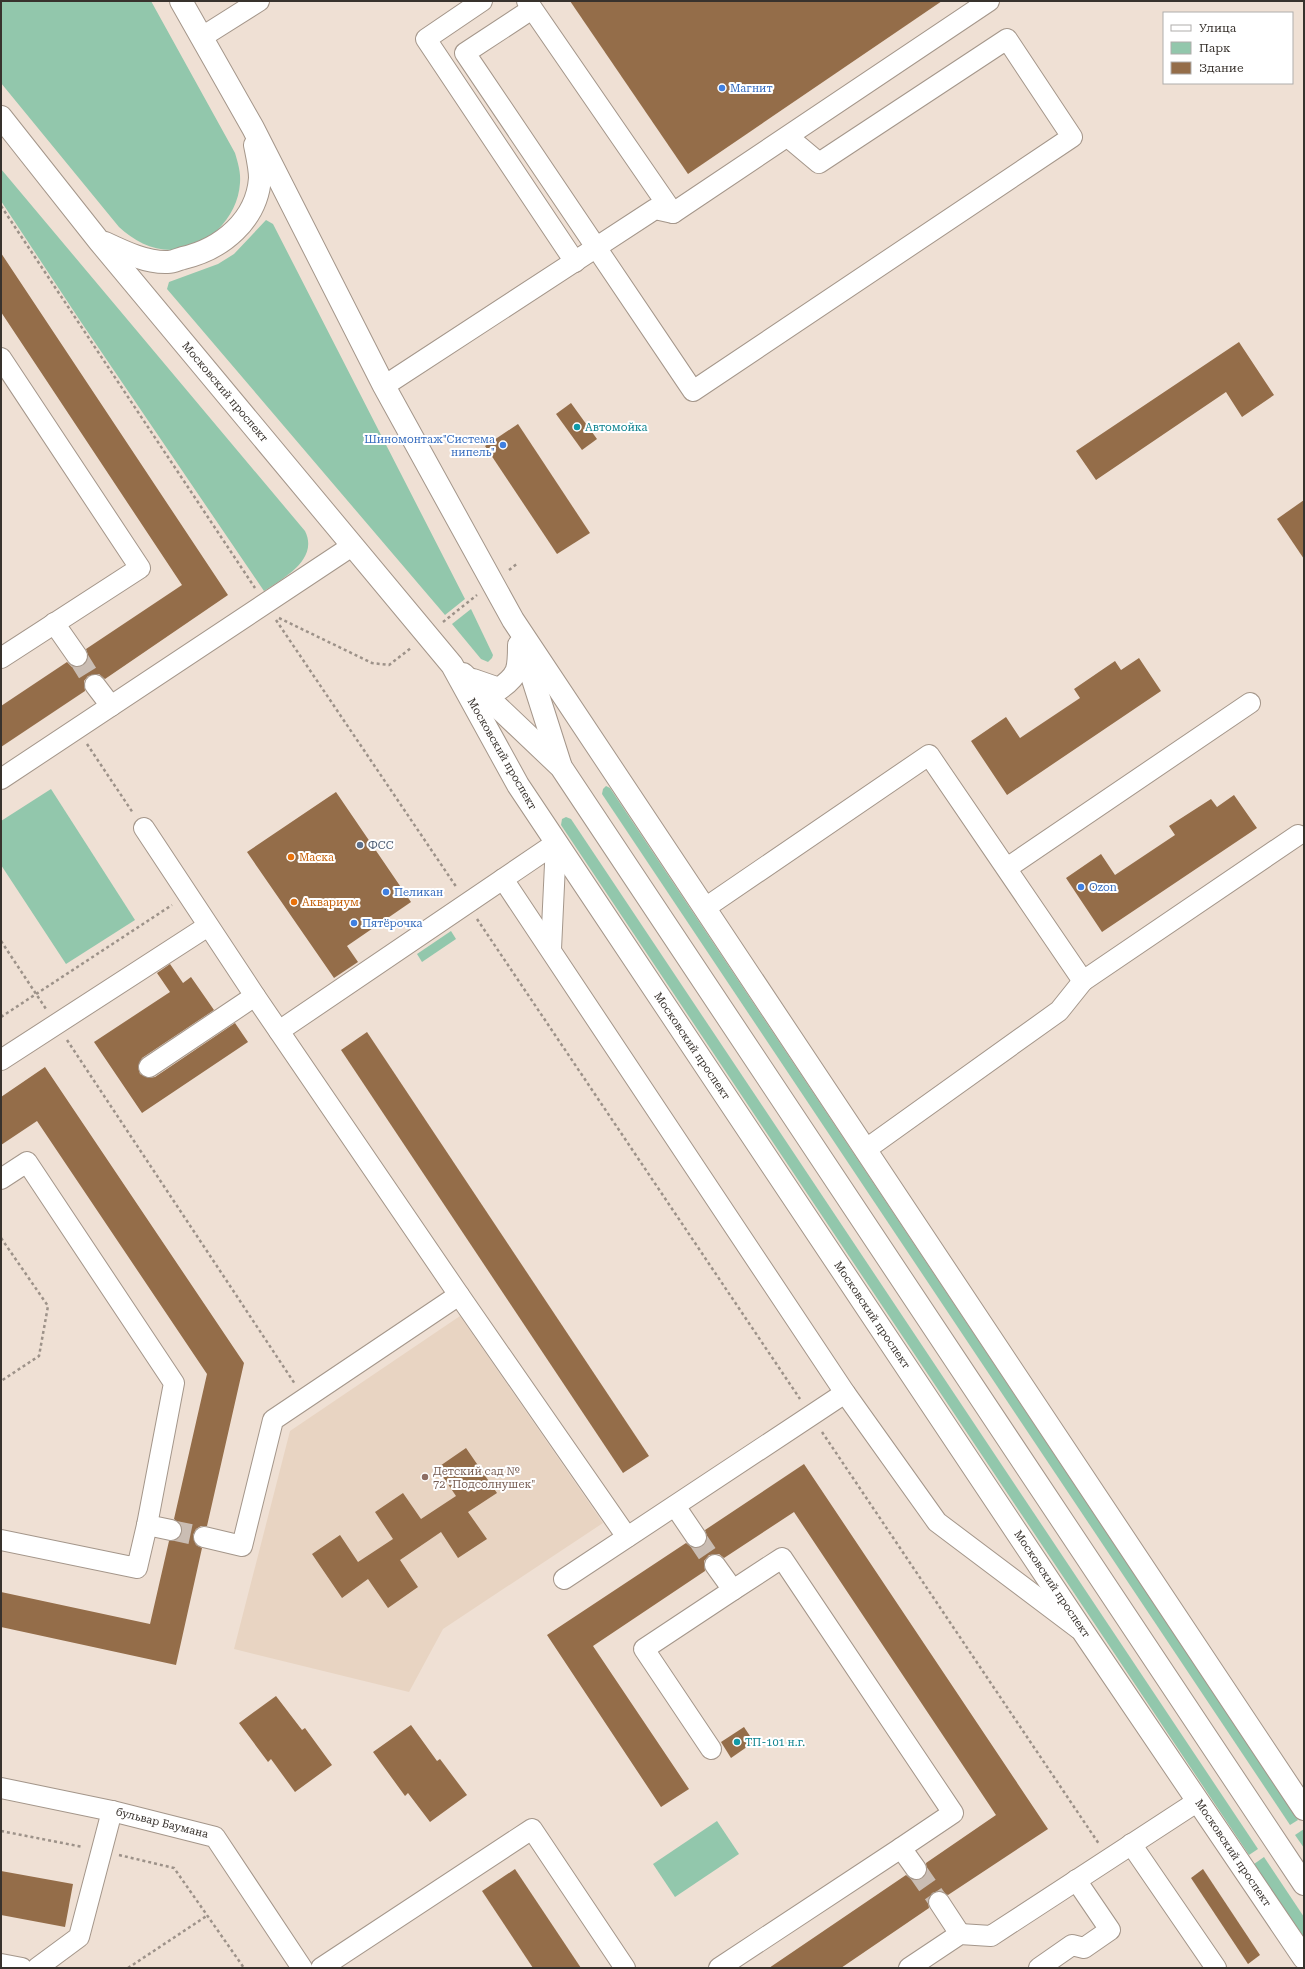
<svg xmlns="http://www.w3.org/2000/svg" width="1305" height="1969" viewBox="0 0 1305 1969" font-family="'Roboto Serif',serif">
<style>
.built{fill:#e8d4c2}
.green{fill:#92c7ac}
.building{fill:#946d49}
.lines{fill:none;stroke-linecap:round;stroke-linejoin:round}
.minor-tunnel{stroke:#cabdb3;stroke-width:20;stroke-dasharray:20 10;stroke-linecap:butt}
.minor-casing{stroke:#a4968a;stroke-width:22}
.major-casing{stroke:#a4968a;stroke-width:24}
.path{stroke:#9d9289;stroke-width:2.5;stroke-dasharray:3 3;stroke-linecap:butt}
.minor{stroke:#fff;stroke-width:20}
.major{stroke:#fff;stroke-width:22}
.shop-dot{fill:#3f7fe0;stroke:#fff;stroke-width:1.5}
.culture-dot{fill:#0f9aa8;stroke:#fff;stroke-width:1.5}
.service-dot{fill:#5c6f8a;stroke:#fff;stroke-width:1.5}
.food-dot{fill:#e8710a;stroke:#fff;stroke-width:1.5}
.education-dot{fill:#8d6e63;stroke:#fff;stroke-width:1.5}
.labels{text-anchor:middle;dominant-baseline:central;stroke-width:4;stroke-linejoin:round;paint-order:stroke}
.shop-label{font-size:11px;fill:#366cbe;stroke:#fff;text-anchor:start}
.street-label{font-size:11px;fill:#38322d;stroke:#fff}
.culture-label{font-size:11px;fill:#0d838f;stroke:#fff;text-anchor:start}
.service-label{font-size:11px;fill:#4e5e75;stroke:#fff;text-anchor:start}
.food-label{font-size:11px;fill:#c56008;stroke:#fff;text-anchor:start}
.education-label{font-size:11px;fill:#785e54;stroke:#fff;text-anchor:start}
</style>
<rect width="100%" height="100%" fill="#efe0d4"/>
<path class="built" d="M460,1316L603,1523L443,1629L409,1692L234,1649L290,1431Z"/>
<g class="green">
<path d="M1,1H151L235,153C238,163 241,173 240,183C238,218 206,250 171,250C151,250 133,240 119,227L1,83Z"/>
<path d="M1,169L305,531C319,559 284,578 264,591L81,322L1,201Z"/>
<path d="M266,220L273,224L465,599L445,615L167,289L169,282L218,264L234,254Z"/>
<path d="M471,609L493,655L492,658L488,662L481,659L452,624Z"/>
<path d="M606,786L610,788L1298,1820L1290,1825L602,794L603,789Z"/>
<path d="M51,789L135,920L66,964L1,865V821Z"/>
<path d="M566,817L571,819L1258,1849L1249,1855L561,825L562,819Z"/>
<path d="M451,931L456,939L422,962L417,954Z"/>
<path d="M717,1821L739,1854L675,1897L653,1864Z"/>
<path d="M1304,1829V1848L1295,1835Z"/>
<path d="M1264,1857L1304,1917V1938L1254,1864Z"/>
</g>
<g class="building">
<path d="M570,1H942L688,174Z"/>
<path d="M1,253L228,595L105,679L99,674L88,676L84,681L85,691L1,747V706L67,662L72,667L83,666L88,661V655L86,649L182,585L1,312Z"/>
<path d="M1239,342L1274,395L1242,417L1226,392L1096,480L1076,451Z"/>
<path d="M571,403L597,439L582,450L556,414Z"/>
<path d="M518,424L590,533L557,554L485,446Z"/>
<path d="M1304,500V559L1277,519Z"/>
<path d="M1139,658L1161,691L1007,795L971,741L1006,717L1020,738L1080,698L1074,689L1115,661L1121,670Z"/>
<path d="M336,792L411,902L347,946L358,962L334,978L247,852Z"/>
<path d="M1234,795L1257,828L1102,932L1066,878L1101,854L1115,875L1175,835L1169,826L1211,799L1217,807Z"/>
<path d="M170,964L183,983L191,977L214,1010L142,1058L138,1067L140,1074L149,1078L155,1077L235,1023L248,1042L142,1113L94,1042L170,992L157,973Z"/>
<path d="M367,1032L649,1456L623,1473L341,1050Z"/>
<path d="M45,1067L244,1363L207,1526H201L196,1529L193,1535L196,1545L202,1548L176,1665L1,1627V1592L150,1624L169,1541H175L182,1533V1526L174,1519L207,1374L37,1121L1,1145V1097Z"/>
<path d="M466,1448L497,1493L468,1512L487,1539L458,1558L441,1532L400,1560L418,1587L388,1608L368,1579L342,1598L312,1554L340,1535L358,1562L393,1539L375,1512L403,1493L421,1519L456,1496L437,1468Z"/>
<path d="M804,1464L1048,1829L948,1895L939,1891L932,1893L928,1902L929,1908L841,1968H769L906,1875L912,1880L922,1879L927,1873L926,1863L996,1815L794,1512L724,1558L719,1554L709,1555L704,1561L705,1571L593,1646L689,1789L661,1807L547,1635L686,1543L691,1547H702L706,1542L707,1536L705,1530Z"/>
<path d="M276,1696L302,1730L305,1728L332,1765L295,1792L271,1759L268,1762L239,1723Z"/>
<path d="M411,1725L437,1761L440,1759L467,1795L430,1822L408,1793L405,1796L373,1752Z"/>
<path d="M744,1727L754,1742L731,1758L721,1742Z"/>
<path d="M515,1869L581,1968H533L482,1891Z"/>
<path d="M1203,1869L1260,1955L1248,1964L1191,1878Z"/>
<path d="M1,1871L73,1884L65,1927L1,1915Z"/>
</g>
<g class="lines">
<g class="minor-tunnel">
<path d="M77,656L95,685"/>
<path d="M171,1530L204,1537"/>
<path d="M696,1537L715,1565"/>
<path d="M916,1869L939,1902"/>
</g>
<defs>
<g id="minor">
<path d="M482,1L426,39L575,262"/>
<path d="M527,1L673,213"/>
<path d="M532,9L465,53L693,391L1072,137L1007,39L819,163L788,137"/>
<path d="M202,37L259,1"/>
<path d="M1,358L140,568L1,658"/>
<path d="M384,386L655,209L673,213L989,1"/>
<path d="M54,623L77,656"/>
<path d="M95,685L111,706"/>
<path d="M1,779L352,546"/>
<path d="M144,828L255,996L459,1295L627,1537"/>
<path d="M1007,868L1250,703"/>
<path d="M503,879L845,1393L937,1522L1079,1629"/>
<path d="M705,908L929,755L1083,981L1298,835"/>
<path d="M551,949L556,843"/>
<path d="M279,1031L556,843"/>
<path d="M1,1060L208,926"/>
<path d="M149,1067L255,996"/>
<path d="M865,1150L1059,1011L1083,981"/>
<path d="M1,1179L27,1162L174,1383L147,1525L137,1568L1,1540"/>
<path d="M675,1506L696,1537"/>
<path d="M147,1525L171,1530"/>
<path d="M204,1537L242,1546L273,1420L459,1295"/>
<path d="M715,1565L733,1590L782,1558L953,1813L901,1848L916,1869"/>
<path d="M564,1579L845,1393"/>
<path d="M711,1749L644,1649L733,1590"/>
<path d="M1,1788L112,1811L215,1837L302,1968"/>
<path d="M1131,1844L1216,1968"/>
<path d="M939,1902L960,1934"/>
<path d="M1,1964L22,1968"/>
<path d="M37,1968L79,1937L112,1811"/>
<path d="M321,1968L532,1829L625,1968"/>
<path d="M719,1968L901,1848"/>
<path d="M909,1968L960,1934L991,1936L1198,1801"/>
<path d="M1039,1968L1072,1945L1084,1948L1110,1930L1076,1880"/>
</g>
<g id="major">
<path d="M181,1L253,128L384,386L513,620L1304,1809"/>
<path d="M1,117L99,241L452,665L518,785L1084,1633L1304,1958"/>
<path d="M105,243C124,252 147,263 168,262C173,262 179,259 183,258C222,249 257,220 260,178C260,168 257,155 255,145"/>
<path d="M523,648L560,764"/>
<path d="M463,674L561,767L1304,1884"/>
<path d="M473,680L499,689C519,675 519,669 519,645"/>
</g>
</defs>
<use href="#minor" class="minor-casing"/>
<use href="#major" class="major-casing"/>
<g class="path">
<path d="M1,206L255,588"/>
<path d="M509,570L518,563"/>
<path d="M279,618L372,663L389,665L411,648"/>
<path d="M276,620L457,888"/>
<path d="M443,622L477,595"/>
<path d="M87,744L133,813"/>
<path d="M477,919L800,1399"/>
<path d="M1,941L46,1009"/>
<path d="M1,1017L172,905"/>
<path d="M67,1040L295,1384"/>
<path d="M1,1238L48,1306L39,1356L1,1381"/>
<path d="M822,1432L1099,1844"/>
<path d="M1,1831L83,1847"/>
<path d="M119,1855L174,1868L244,1968"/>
<path d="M128,1968L208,1915"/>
</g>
<use href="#minor" class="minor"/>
<use href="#major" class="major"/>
</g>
<g class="shop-dot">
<circle cx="722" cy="88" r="4"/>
<circle cx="503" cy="445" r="4"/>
<circle cx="1081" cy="887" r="4"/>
<circle cx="386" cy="892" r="4"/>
<circle cx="354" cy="923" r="4"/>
</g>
<g class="culture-dot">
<circle cx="577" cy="427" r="4"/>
<circle cx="737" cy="1742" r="4"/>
</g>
<circle class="service-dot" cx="360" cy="845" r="4"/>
<g class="food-dot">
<circle cx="291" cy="857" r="4"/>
<circle cx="294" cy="902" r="4"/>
</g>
<circle class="education-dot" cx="425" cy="1477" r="4"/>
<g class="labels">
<g class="shop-label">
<text x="730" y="88">Магнит</text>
<text x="495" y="439" text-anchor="end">Шиномонтаж"Система<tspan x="495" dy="13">нипель"</tspan></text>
<text x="1089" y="887">Ozon</text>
<text x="394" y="892">Пеликан</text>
<text x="362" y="923">Пятёрочка</text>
</g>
<g class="street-label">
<text transform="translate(225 392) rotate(50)">Московский проспект</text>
<text transform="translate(502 754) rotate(60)">Московский проспект</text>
<text transform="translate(692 1046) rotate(56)">Московский проспект</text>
<text transform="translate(872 1315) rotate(56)">Московский проспект</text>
<text transform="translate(1052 1584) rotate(56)">Московский проспект</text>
<text transform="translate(162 1823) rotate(14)">бульвар Баумана</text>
<text transform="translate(1233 1853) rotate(56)">Московский проспект</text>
</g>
<g class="culture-label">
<text x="585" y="427">Автомойка</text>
<text x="745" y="1742">ТП-101 н.г.</text>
</g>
<g class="service-label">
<text x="368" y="845">ФСС</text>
</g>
<g class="food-label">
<text x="299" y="857">Маска</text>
<text x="302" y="902">Аквариум</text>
</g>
<g class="education-label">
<text x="433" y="1471">Детский сад №<tspan x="433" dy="13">72 "Подсолнушек"</tspan></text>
</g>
</g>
<rect width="1305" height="1969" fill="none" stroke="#38322d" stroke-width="4"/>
<rect x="1163" y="12" width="130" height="72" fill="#ffffff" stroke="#afadab"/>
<rect x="1171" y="25" width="20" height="6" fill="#ffffff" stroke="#afadab"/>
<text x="1199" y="32" font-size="12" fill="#38322d">Улица</text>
<rect x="1171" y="42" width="20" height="12" fill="#92c7ac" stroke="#afadab"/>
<text x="1199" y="52" font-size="12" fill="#38322d">Парк</text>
<rect x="1171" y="62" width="20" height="12" fill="#946d49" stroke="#afadab"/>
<text x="1199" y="72" font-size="12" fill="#38322d">Здание</text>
</svg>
